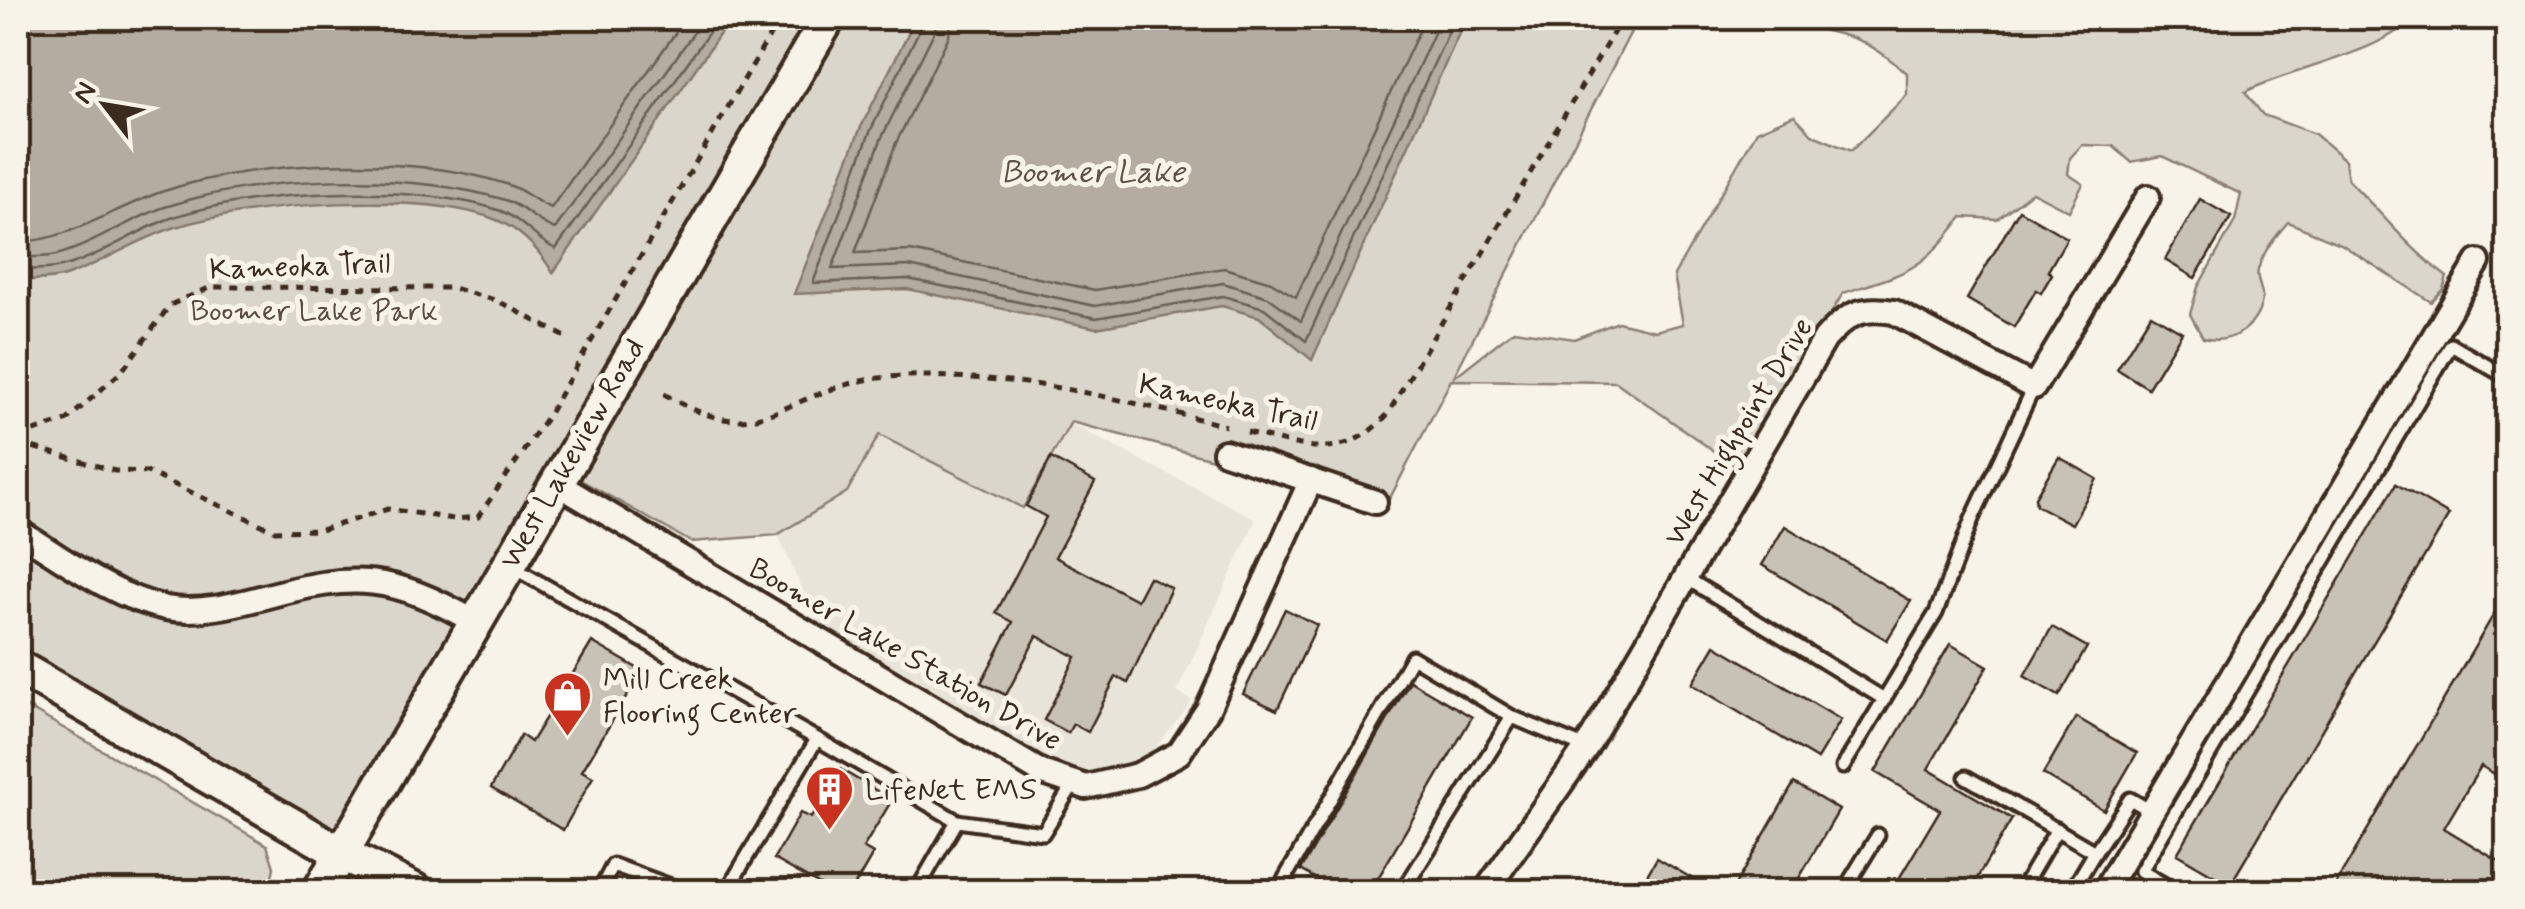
<svg xmlns="http://www.w3.org/2000/svg" width="2525" height="909" viewBox="0 0 2525 909" font-family="Mynerve,sans-serif">
<style>
.built{fill:#e9e4d9}
.green{fill:#dbd6cb;stroke:#8b8074;stroke-width:2.5}
.water{fill:#b4aca0;stroke:#84786c;stroke-width:2.5}
.lines{fill:none;stroke-linecap:round;stroke-linejoin:round}
.shore{stroke:#6b5e52;stroke-width:2.5}
.building{fill:#c8c1b6;stroke:#3b2a1e;stroke-width:2.5}
.lane-casing{stroke:#3b2a1e;stroke-width:19}
.street-casing{stroke:#3b2a1e;stroke-width:30}
.secondary-casing{stroke:#3b2a1e;stroke-width:40}
.path{stroke:#3b2a1e;stroke-width:5;stroke-dasharray:8 8;stroke-linecap:butt}
.lane{stroke:#f7f3e8;stroke-width:11}
.street{stroke:#f7f3e8;stroke-width:22}
.secondary{stroke:#f7f3e8;stroke-width:32}
.labels{text-anchor:middle;dominant-baseline:central;stroke-width:10;stroke-linejoin:round;paint-order:stroke}
.street-label{font-size:30px;fill:#3b2a1e;stroke:#f7f3e8}
.park-label{font-size:30px;fill:#5b4c41;stroke:#f7f3e8}
.poi-label{font-size:30px;fill:#3b2a1e;stroke:#f7f3e8;text-anchor:start}
.water-label{font-size:32px;font-style:italic;fill:#5f5145;stroke:#f7f3e8}
</style>
<rect width="100%" height="100%" fill="#f7f3e8"/>
<filter id="ink" filterUnits="userSpaceOnUse"><feTurbulence type="fractalNoise" baseFrequency=".01" numOctaves="2"/><feDisplacementMap in="SourceGraphic" scale="20" xChannelSelector="R" yChannelSelector="G"/><feConvolveMatrix kernelMatrix="1 2 1 2 8 2 1 2 1" color-interpolation-filters="sRGB"/></filter>
<g filter="url(#ink)">
<path class="built" d="M1071,424L1256,519L1177,692L1192,700L1188,707L1153,751L1125,769L1097,773L1057,770L820,631L778,535L848,493L879,435L1025,511Z"/>
<g class="green">
<path d="M18,18H1638L1453,378L1514,330L1574,339L1618,322L1655,331L1683,324L1674,275L1757,131L1794,115L1813,135L1851,151L1907,95V73C1891,60 1873,45 1853,38C1831,31 1813,30 1793,18H2412C2383,53 2289,69 2245,92L2263,115L2315,134L2345,160L2348,180C2382,213 2408,248 2447,277L2443,289L2431,302L2341,244L2288,222C2276,236 2263,251 2258,270C2255,281 2264,290 2262,300C2257,329 2229,345 2203,338L2190,314L2198,287L2235,221L2241,194L2162,156L2131,162L2113,146L2082,145L2070,158L2068,174L2083,184L2069,211L2032,192L1997,219L1962,217C1922,272 1905,273 1843,293L1739,469L1616,382L1451,380L1390,498L1282,477L1071,422L1023,508L879,435L847,492L777,535L691,542L561,469L340,849L18,660Z"/>
<path d="M18,702L267,845L274,867L269,891H18Z"/>
</g>
<g class="water">
<path d="M18,18H731L553,273C540,251 524,232 499,221C426,189 252,204 176,227C137,239 103,263 65,276C51,281 34,279 19,280Z"/>
<path d="M916,18H1466L1312,360L1259,317L1222,306L1096,328L907,289L794,294L861,127Z"/>
</g>
<g class="lines">
<g class="shore">
<path d="M925,18L870,132L813,283L908,279L1096,318L1223,296L1264,308L1306,341L1455,18"/>
<path d="M937,18L935,30L882,137L832,269L909,266L1095,306L1223,283L1268,297L1301,321L1441,18"/>
<path d="M952,18L949,36L896,143L855,253L911,251L1095,290L1224,268L1271,282L1296,297L1425,18"/>
<path d="M18,242C70,240 112,209 161,192C255,160 417,152 511,186C526,191 537,203 551,208L686,18"/>
<path d="M18,257C30,257 44,258 56,255C94,245 130,218 168,206C265,175 405,171 502,199C522,204 536,223 555,229L704,18"/>
<path d="M18,270C30,269 43,270 56,268C90,262 134,232 168,219C248,190 420,182 501,211C522,219 538,242 556,249L719,18"/>
</g>
</g>
<g class="building">
<path d="M2200,199L2231,217L2195,278L2165,260Z"/>
<path d="M2019,210L2067,238L2048,271L2052,274L2041,293L2036,290L2014,327L1967,299Z"/>
<path d="M2151,314L2182,332L2148,388L2117,369Z"/>
<path d="M2059,457L2097,479L2072,524L2036,505L2035,497Z"/>
<path d="M1051,458L1095,482L1055,557L1137,600L1149,577L1171,588L1128,683L1116,677L1088,732L1073,724L1068,733L1044,720L1076,657L1037,636L1006,695L981,683L1013,622L996,613L1046,517L1026,506Z"/>
<path d="M2396,484L2449,515L2230,885L2177,854Z"/>
<path d="M1785,526L1911,601L1887,640L1762,565Z"/>
<path d="M2508,590V782L2481,766L2444,828L2508,867V892H2331Z"/>
<path d="M1285,609L1317,625L1277,710L1243,694Z"/>
<path d="M2052,627L2087,647L2059,696L2024,676Z"/>
<path d="M592,642L642,671L582,771L593,777L563,830L491,788L521,735L531,742Z"/>
<path d="M1950,644L1988,666L1928,769L2012,819L1969,892H1891L1940,810L1875,772Z"/>
<path d="M1715,645L1841,720L1817,759L1692,684Z"/>
<path d="M1410,681L1472,717L1370,892H1338L1301,870Z"/>
<path d="M2076,717L2137,753L2104,810L2043,774Z"/>
<path d="M840,769L892,800L863,848L873,854L851,892H832L774,859L800,813L811,818Z"/>
<path d="M1794,783L1839,810L1791,892H1731Z"/>
<path d="M1657,858L1715,892H1637Z"/>
</g>
<g class="lines">
<defs>
<g id="lane">
<path d="M512,567L817,739L726,892"/>
<path d="M1686,578L1884,699"/>
<path d="M817,739L957,821L916,892"/>
<path d="M1843,767L1936,613L1972,519L2034,387"/>
<path d="M1966,777L2095,852L2071,892"/>
<path d="M957,821L1043,833L1074,783"/>
<path d="M2095,852L2130,799L2153,812"/>
<path d="M599,892L613,865L687,892"/>
<path d="M1277,892L1412,657L1512,717L1586,748"/>
<path d="M1402,892L1512,717"/>
<path d="M1843,892L1878,835"/>
<path d="M2020,892L2057,829"/>
<path d="M2177,892L2141,871L2451,345L2508,378"/>
</g>
<g id="street">
<path d="M1225,452L1375,502"/>
<path d="M556,483L1041,772L1086,787L1138,775L1179,753L1208,709L1311,480"/>
<path d="M18,531C64,559 112,597 166,608C198,614 234,605 264,597C356,572 392,575 475,622"/>
<path d="M1485,892L1586,748L1825,339C1847,314 1861,306 1894,312L2034,387L2148,197"/>
<path d="M2104,892L2478,262"/>
</g>
<g id="secondary">
<path d="M18,667L341,853L418,892"/>
<path d="M319,892L828,18"/>
</g>
</defs>
<use href="#lane" class="lane-casing"/>
<use href="#street" class="street-casing"/>
<use href="#secondary" class="secondary-casing"/>
<g class="path">
<path d="M664,394C756,449 770,403 857,382C893,373 934,376 971,378C1055,382 1145,405 1226,426"/>
<path d="M1247,432C1303,446 1342,464 1387,415L1622,18"/>
<path d="M18,436L66,421L122,371L170,305L211,287L453,288L498,301L571,340"/>
<path d="M18,443L115,471L147,472L275,531L321,530L388,509L454,519L478,517L547,417L780,18"/>
</g>
<use href="#lane" class="lane"/>
<use href="#street" class="street"/>
<use href="#secondary" class="secondary"/>
</g>
</g>
<defs>
<symbol id="shop-pin" viewBox="-11 -11 22 30"><path d="M0 17L-7.5 6A9.5 9.5 0 1 1 7.5 6Z" fill="#c8321e" stroke="#f7f3e8"/><path d="M-5-2.5h2.3a2.7 3.5 0 0 1 5.4 0H5L5.5 6h-11ZM-1.5-2.5h3a1.5 2.3 0 0 0-3 0Z" fill="#fff"/></symbol>
<symbol id="building-pin" viewBox="-11 -11 22 30"><path d="M0 17L-7.5 6A9.5 9.5 0 1 1 7.5 6Z" fill="#c8321e" stroke="#f7f3e8"/><path d="M-4-6H4V6H1V3H-1V6H-4ZM-2.5-4.3h1.7v1.8h-1.7ZM.8-4.3h1.7v1.8H.8ZM-2.5-1h1.7V.8h-1.7ZM.8-1h1.7V.8H.8Z" fill="#fff"/></symbol>
</defs>
<g fill-rule="evenodd">
<use href="#shop-pin" x="540" y="668" width="55" height="75"/>
<use href="#building-pin" x="802" y="762" width="55" height="75"/>
</g>
<g class="labels">
<g class="street-label">
<text transform="translate(300 267) rotate(-2)">Kameoka Trail</text>
<text transform="translate(1228 403) rotate(12)">Kameoka Trail</text>
<text transform="translate(1739 432) rotate(-59)">West Highpoint Drive</text>
<text transform="translate(573 454) rotate(-60)">West Lakeview Road</text>
<text transform="translate(905 655) rotate(30)">Boomer Lake Station Drive</text>
</g>
<g class="park-label">
<text x="314" y="311">Boomer Lake Park</text>
</g>
<g class="poi-label">
<text x="603" y="679">Mill Creek<tspan x="603" dy="34">Flooring Center</tspan></text>
<text x="865" y="790">LifeNet EMS</text>
</g>
<g class="water-label">
<text x="1093" y="173">Boomer Lake</text>
</g>
</g>
<rect width="2525" height="909" fill="none" stroke="#f7f3e8" stroke-width="60"/>
<rect x="30" y="30" width="2465" height="849" fill="none" stroke="#3b2a1e" stroke-width="4" filter="url(#ink)"/>
<g transform="translate(105 105) rotate(301)" stroke="#f7f3e8" stroke-width="8" paint-order="stroke">
<path d="M0-8L18 38L0 25L-18 38Z" fill="#3b2a1e"/>
<text y="-15" font-size="28" font-weight="bold" text-anchor="middle" fill="#3b2a1e">N</text>
</g>
</svg>
